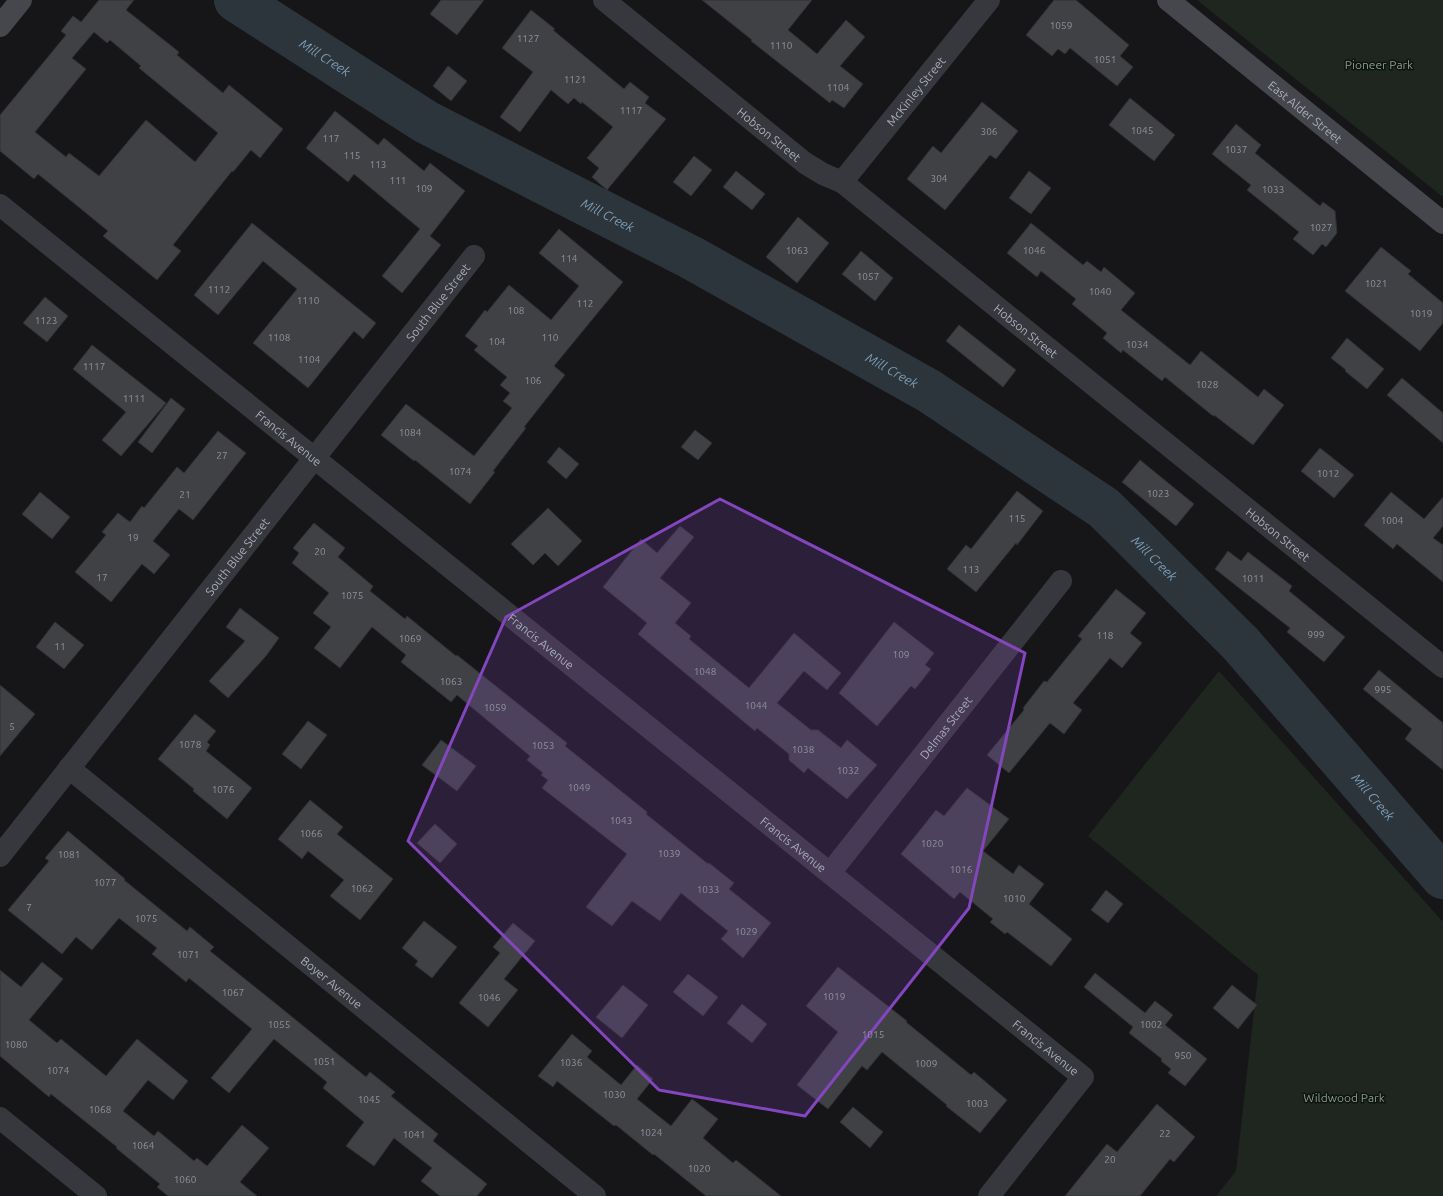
<svg xmlns="http://www.w3.org/2000/svg" width="1443" height="1196" viewBox="0 0 1443 1196" font-family="Ubuntu,sans-serif">
<style>
.park{fill:#1e261f}
.lines{fill:none;stroke-linecap:round;stroke-linejoin:round}
.river{stroke:#2c353c;stroke-width:44}
.building{fill:#404145;stroke:#303034;fill-rule:evenodd}
.minor{stroke:#37383d;stroke-width:22}
.secondary{stroke:#45474d;stroke-width:22}
.marked{fill:#8446be;fill-opacity:0.2;stroke:#8446be;stroke-width:3;stroke-linejoin:round}
.labels{text-anchor:middle;dominant-baseline:central;stroke-width:3;stroke-linejoin:round;paint-order:stroke}
.number-label{font-size:10px;fill:#8e929b}
.park-label{font-size:12px;fill:#7fa381;stroke:#111113}
.street-label{font-size:12px;fill:#a8adb8;stroke:#111113}
.water-label{font-size:13px;font-style:italic;fill:#7f9bb3;stroke:#111113}
</style>
<rect width="100%" height="100%" fill="#161618"/>
<g class="park">
<path d="M1197,0H1443V197Z"/>
<path d="M1219,671L1443,922V1196H1216L1236,1171L1258,975L1088,836Z"/>
</g>
<g class="lines">
<path class="river" id="s1" d="M236,0L426,122L692,258L929,391L1104,508L1240,643L1443,877"/>
</g>
<g class="building">
<path d="M99,0H134L126,10L179,52L177,55L223,93L229,85L283,129L260,158L251,150L233,172L232,171L173,245L181,251L157,280L103,236L108,231L86,213L38,174L34,179L0,151V115L66,35L61,31L73,16L81,22ZM94,32L107,43L110,40L141,66L139,68L218,133L195,162L146,120L99,176L69,153L66,157L35,132L86,69L72,58Z"/>
<path d="M441,0H484L457,35L430,14Z"/>
<path d="M702,0H812L788,30L817,54L846,20L865,37L840,66L863,84L844,108L832,100L830,103L751,41L752,40Z"/>
<path d="M1054,0H1076L1129,45L1120,56L1133,67L1117,86L1070,48L1065,54L1058,49L1052,56L1026,35Z"/>
<path d="M531,10L555,29L553,30L624,89L630,82L649,97L645,103L666,119L607,190L592,177L599,168L587,158L613,127L582,102L581,104L574,98L568,104L551,90L520,132L500,117L533,72L502,48Z"/>
<path d="M448,66L467,81L451,101L433,86Z"/>
<path d="M1130,98L1175,135L1154,161L1109,125Z"/>
<path d="M982,102L1018,131L996,159L990,155L945,210L907,179L933,146L941,153Z"/>
<path d="M335,111L378,145L384,138L424,171L430,163L465,191L430,236L441,245L402,293L382,276L420,229L354,174L348,182L306,148Z"/>
<path d="M1236,124L1261,145L1255,153L1320,206L1323,202L1335,211L1337,233L1326,247L1322,244L1313,255L1293,239L1299,232L1247,190L1251,185L1212,154Z"/>
<path d="M694,156L712,170L691,196L673,182Z"/>
<path d="M736,171L765,194L752,210L723,187Z"/>
<path d="M1029,171L1051,188L1031,214L1009,198Z"/>
<path d="M798,217L829,243L797,283L766,257Z"/>
<path d="M252,223L376,323L363,339L354,331L308,388L253,343L297,289L263,261L218,315L194,295Z"/>
<path d="M1031,223L1083,265L1087,261L1101,272L1104,267L1135,293L1121,310L1190,365L1201,351L1258,397L1264,389L1284,405L1253,445L1214,415L1213,416L1165,377L1162,381L1123,350L1121,353L1103,338L1107,333L1072,304L1076,299L1041,271L1037,277L1007,253Z"/>
<path d="M559,229L623,282L554,366L565,375L524,427L526,428L493,471L495,472L470,504L415,460L414,461L381,435L406,404L474,456L512,408L503,401L510,393L500,385L507,377L474,350L478,346L465,336L485,310L487,312L509,285L551,320L579,286L539,253Z"/>
<path d="M1381,247L1411,271L1408,274L1443,303V323L1420,351L1345,291Z"/>
<path d="M861,251L893,278L875,301L842,274Z"/>
<path d="M45,297L68,316L47,342L23,323Z"/>
<path d="M959,325L1016,370L1003,387L946,341Z"/>
<path d="M1347,338L1384,369L1367,389L1345,371L1346,370L1331,358Z"/>
<path d="M92,345L166,403L121,456L102,440L126,412L73,369Z"/>
<path d="M1402,378L1443,413V443L1387,395Z"/>
<path d="M171,398L185,409L152,453L138,442Z"/>
<path d="M695,430L712,443L698,460L681,447Z"/>
<path d="M218,431L246,453L193,520L179,509L153,541L170,555L154,574L142,564L111,602L75,572L106,535L102,532L118,513L130,522L142,506L144,508L177,467L184,473Z"/>
<path d="M559,447L579,464L566,479L547,462Z"/>
<path d="M1320,448L1354,475L1334,498L1301,471Z"/>
<path d="M1140,460L1194,504L1176,526L1122,482Z"/>
<path d="M1017,491L1043,511L1017,545L1016,543L976,592L947,569L966,545L971,549Z"/>
<path d="M40,492L70,517L52,539L22,514Z"/>
<path d="M1391,492L1424,519L1443,497V526L1433,538L1443,545V582L1397,544L1393,549L1364,525Z"/>
<path d="M548,508L582,541L558,566L545,553L533,565L511,544Z"/>
<path d="M314,523L345,548L338,557L373,586L370,591L405,619L407,616L456,656L457,655L567,743L565,746L647,812L646,814L708,864L709,863L734,883L729,889L771,923L743,958L721,939L728,931L681,893L660,921L632,901L612,926L586,907L627,854L542,788L548,780L541,775L543,773L527,760L530,756L457,695L451,702L401,662L406,655L372,627L340,668L314,648L331,627L313,613L329,593L292,563L299,553L293,548Z"/>
<path d="M680,526L694,537L660,578L691,603L675,623L691,636L689,639L749,688L794,633L841,673L827,690L804,671L777,703L811,730H818L841,748L847,740L877,765L847,799L808,768L804,773L789,760V754L757,728L755,731L638,634L647,623L603,587L641,539L657,553Z"/>
<path d="M1228,551L1241,561L1248,552L1292,586L1289,591L1345,637L1324,662L1287,632L1290,628L1215,569Z"/>
<path d="M1116,589L1146,613L1130,633L1142,643L1122,668L1110,658L1073,703L1082,710L1064,734L1050,723L1009,773L987,755L1024,710L1023,708L1044,681L1047,682L1082,639L1078,636Z"/>
<path d="M240,608L279,638L266,656L228,698L209,681L245,641L226,627Z"/>
<path d="M55,622L84,645L64,669L36,647Z"/>
<path d="M894,622L934,653L925,665L931,669L915,689L911,686L877,726L839,693Z"/>
<path d="M1379,670L1443,723V770L1405,739L1412,729L1363,689Z"/>
<path d="M0,685L35,714L0,756Z"/>
<path d="M195,714L216,731L207,742L210,745L206,751L252,788L227,819L193,791L194,789L158,759Z"/>
<path d="M308,721L327,735L301,769L282,754Z"/>
<path d="M441,740L476,766L457,791L422,765Z"/>
<path d="M967,788L1009,819L983,851L1013,874L1019,865L1044,884L1029,904L1072,939L1051,966L1007,932L1005,934L990,922L993,919L960,892L954,899L901,854L936,810L944,816Z"/>
<path d="M310,800L343,827L337,834L393,879L360,920L330,896L344,880L308,851L302,859L278,839Z"/>
<path d="M435,824L457,844L440,863L417,843Z"/>
<path d="M68,831L125,879L124,880L187,931L190,927L214,947L210,951L275,1003L366,1077L370,1072L395,1092L391,1096L438,1134L433,1141L487,1184L477,1196H440L421,1181L432,1168L394,1138L374,1166L346,1146L364,1122L323,1088L327,1082L274,1039L229,1093L211,1078L252,1029L189,978L186,982L152,954L157,948L119,918L92,950L76,937L62,954L8,910L49,861L45,858Z"/>
<path d="M1106,890L1123,904L1108,923L1091,910Z"/>
<path d="M424,921L457,947L432,978L415,965L418,961L402,948Z"/>
<path d="M513,923L535,941L504,979L518,990L488,1027L459,1003L500,953L493,947Z"/>
<path d="M42,962L63,979L29,1020L57,1043L61,1039L106,1076L137,1039L188,1081L173,1100L148,1080L123,1111L154,1136L158,1131L194,1161L197,1158L207,1166L242,1125L269,1148L240,1182L257,1196H168L157,1187L160,1184L116,1148L117,1147L51,1094L49,1097L0,1056V970L21,987Z"/>
<path d="M838,967L907,1021L906,1022L971,1075L974,1072L1007,1100L980,1133L946,1106L947,1105L882,1052L867,1070L862,1066L828,1109L797,1085L838,1032L806,1006Z"/>
<path d="M1095,973L1145,1013L1155,1001L1173,1015L1165,1025L1207,1059L1185,1086L1168,1073L1171,1069L1161,1061L1162,1059L1129,1033L1133,1027L1084,987Z"/>
<path d="M688,974L718,997L703,1016L673,992Z"/>
<path d="M623,985L648,1005L622,1038L596,1017Z"/>
<path d="M1232,985L1257,1005L1238,1029L1213,1008Z"/>
<path d="M742,1004L767,1024L752,1043L727,1023Z"/>
<path d="M572,1034L592,1051L587,1057L621,1085L637,1065L653,1079L637,1099L671,1126L692,1099L718,1119L703,1138L733,1163L736,1160L781,1196H706L654,1154L653,1155L616,1125L614,1126L557,1081L553,1087L538,1076Z"/>
<path d="M1157,1104L1195,1137L1174,1162L1170,1159L1140,1196H1065L1107,1144L1117,1152Z"/>
<path d="M853,1107L883,1132L870,1148L840,1122Z"/>
</g>
<g class="lines">
<g class="minor">
<path id="s2" d="M604,0L805,163L823,174L842,182L1443,667"/>
<path id="s3" d="M842,182L989,0"/>
<path id="s4" d="M0,205L1083,1077L989,1196"/>
<path id="s5" d="M69,768L595,1196"/>
<path id="s6" d="M0,856L474,256"/>
<path id="s7" d="M830,873L1061,581"/>
<path d="M0,1118L96,1196"/>
</g>
<g class="secondary">
<path id="s8" d="M1168,0L1443,223"/>
<path d="M0,26L21,0"/>
</g>
</g>
<path class="marked" d="M720,499L1025,653L969,908L805,1116L659,1090L408,841L506,617Z"/>
<g class="labels">
<g class="number-label">
<text x="1061" y="25">1059</text>
<text x="528" y="38">1127</text>
<text x="781" y="45">1110</text>
<text x="1105" y="59">1051</text>
<text x="575" y="79">1121</text>
<text x="838" y="87">1104</text>
<text x="631" y="110">1117</text>
<text x="1142" y="130">1045</text>
<text x="989" y="131">306</text>
<text x="331" y="138">117</text>
<text x="1236" y="149">1037</text>
<text x="352" y="155">115</text>
<text x="378" y="164">113</text>
<text x="939" y="178">304</text>
<text x="398" y="180">111</text>
<text x="424" y="188">109</text>
<text x="1273" y="189">1033</text>
<text x="1321" y="227">1027</text>
<text x="797" y="250">1063</text>
<text x="1034" y="250">1046</text>
<text x="569" y="258">114</text>
<text x="868" y="276">1057</text>
<text x="1376" y="283">1021</text>
<text x="219" y="289">1112</text>
<text x="1100" y="291">1040</text>
<text x="308" y="300">1110</text>
<text x="585" y="303">112</text>
<text x="516" y="310">108</text>
<text x="1421" y="313">1019</text>
<text x="46" y="320">1123</text>
<text x="279" y="337">1108</text>
<text x="550" y="337">110</text>
<text x="497" y="341">104</text>
<text x="1137" y="344">1034</text>
<text x="309" y="359">1104</text>
<text x="94" y="366">1117</text>
<text x="533" y="380">106</text>
<text x="1207" y="384">1028</text>
<text x="134" y="398">1111</text>
<text x="410" y="432">1084</text>
<text x="222" y="455">27</text>
<text x="460" y="471">1074</text>
<text x="1328" y="473">1012</text>
<text x="1158" y="493">1023</text>
<text x="185" y="494">21</text>
<text x="1017" y="518">115</text>
<text x="1392" y="520">1004</text>
<text x="133" y="537">19</text>
<text x="320" y="551">20</text>
<text x="971" y="569">113</text>
<text x="102" y="577">17</text>
<text x="1253" y="578">1011</text>
<text x="352" y="595">1075</text>
<text x="1316" y="634">999</text>
<text x="1105" y="635">118</text>
<text x="410" y="638">1069</text>
<text x="60" y="646">11</text>
<text x="901" y="654">109</text>
<text x="705" y="671">1048</text>
<text x="451" y="681">1063</text>
<text x="1383" y="689">995</text>
<text x="756" y="705">1044</text>
<text x="495" y="707">1059</text>
<text x="12" y="726">5</text>
<text x="190" y="744">1078</text>
<text x="543" y="745">1053</text>
<text x="803" y="749">1038</text>
<text x="848" y="770">1032</text>
<text x="579" y="787">1049</text>
<text x="223" y="789">1076</text>
<text x="621" y="820">1043</text>
<text x="311" y="833">1066</text>
<text x="932" y="843">1020</text>
<text x="669" y="853">1039</text>
<text x="69" y="854">1081</text>
<text x="961" y="869">1016</text>
<text x="105" y="882">1077</text>
<text x="362" y="888">1062</text>
<text x="708" y="889">1033</text>
<text x="1014" y="898">1010</text>
<text x="29" y="907">7</text>
<text x="146" y="918">1075</text>
<text x="746" y="931">1029</text>
<text x="188" y="954">1071</text>
<text x="233" y="992">1067</text>
<text x="834" y="996">1019</text>
<text x="489" y="997">1046</text>
<text x="279" y="1024">1055</text>
<text x="1151" y="1024">1002</text>
<text x="873" y="1034">1015</text>
<text x="16" y="1044">1080</text>
<text x="1183" y="1055">950</text>
<text x="324" y="1061">1051</text>
<text x="571" y="1062">1036</text>
<text x="926" y="1063">1009</text>
<text x="58" y="1070">1074</text>
<text x="614" y="1094">1030</text>
<text x="369" y="1099">1045</text>
<text x="977" y="1103">1003</text>
<text x="100" y="1109">1068</text>
<text x="651" y="1132">1024</text>
<text x="1165" y="1133">22</text>
<text x="414" y="1134">1041</text>
<text x="143" y="1145">1064</text>
<text x="1110" y="1159">20</text>
<text x="699" y="1168">1020</text>
<text x="185" y="1179">1060</text>
</g>
<g class="park-label">
<text x="1379" y="64">Pioneer Park</text>
<text x="1344" y="1097">Wildwood Park</text>
</g>
<g class="street-label">
<text stroke="none"><textPath href="#s3" startOffset="117">McKinley Street</textPath></text>
<text stroke="none"><textPath href="#s8" startOffset="177">East Alder Street</textPath></text>
<text stroke="none"><textPath href="#s2" startOffset="213">Hobson Street</textPath></text>
<text stroke="none"><textPath href="#s6" startOffset="706">South Blue Street</textPath></text>
<text stroke="none"><textPath href="#s2" startOffset="537">Hobson Street</textPath></text>
<text stroke="none"><textPath href="#s4" startOffset="371">Francis Avenue</textPath></text>
<text stroke="none"><textPath href="#s2" startOffset="861">Hobson Street</textPath></text>
<text stroke="none"><textPath href="#s6" startOffset="382">South Blue Street</textPath></text>
<text stroke="none"><textPath href="#s4" startOffset="695">Francis Avenue</textPath></text>
<text stroke="none"><textPath href="#s7" startOffset="186">Delmas Street</textPath></text>
<text stroke="none"><textPath href="#s4" startOffset="1019">Francis Avenue</textPath></text>
<text stroke="none"><textPath href="#s5" startOffset="339">Boyer Avenue</textPath></text>
<text stroke="none"><textPath href="#s4" startOffset="1343">Francis Avenue</textPath></text>
</g>
<g class="water-label">
<text stroke="none"><textPath href="#s1" startOffset="106">Mill Creek</textPath></text>
<text stroke="none"><textPath href="#s1" startOffset="430">Mill Creek</textPath></text>
<text stroke="none"><textPath href="#s1" startOffset="754">Mill Creek</textPath></text>
<text stroke="none"><textPath href="#s1" startOffset="1078">Mill Creek</textPath></text>
<text stroke="none"><textPath href="#s1" startOffset="1402">Mill Creek</textPath></text>
</g>
</g>
</svg>
